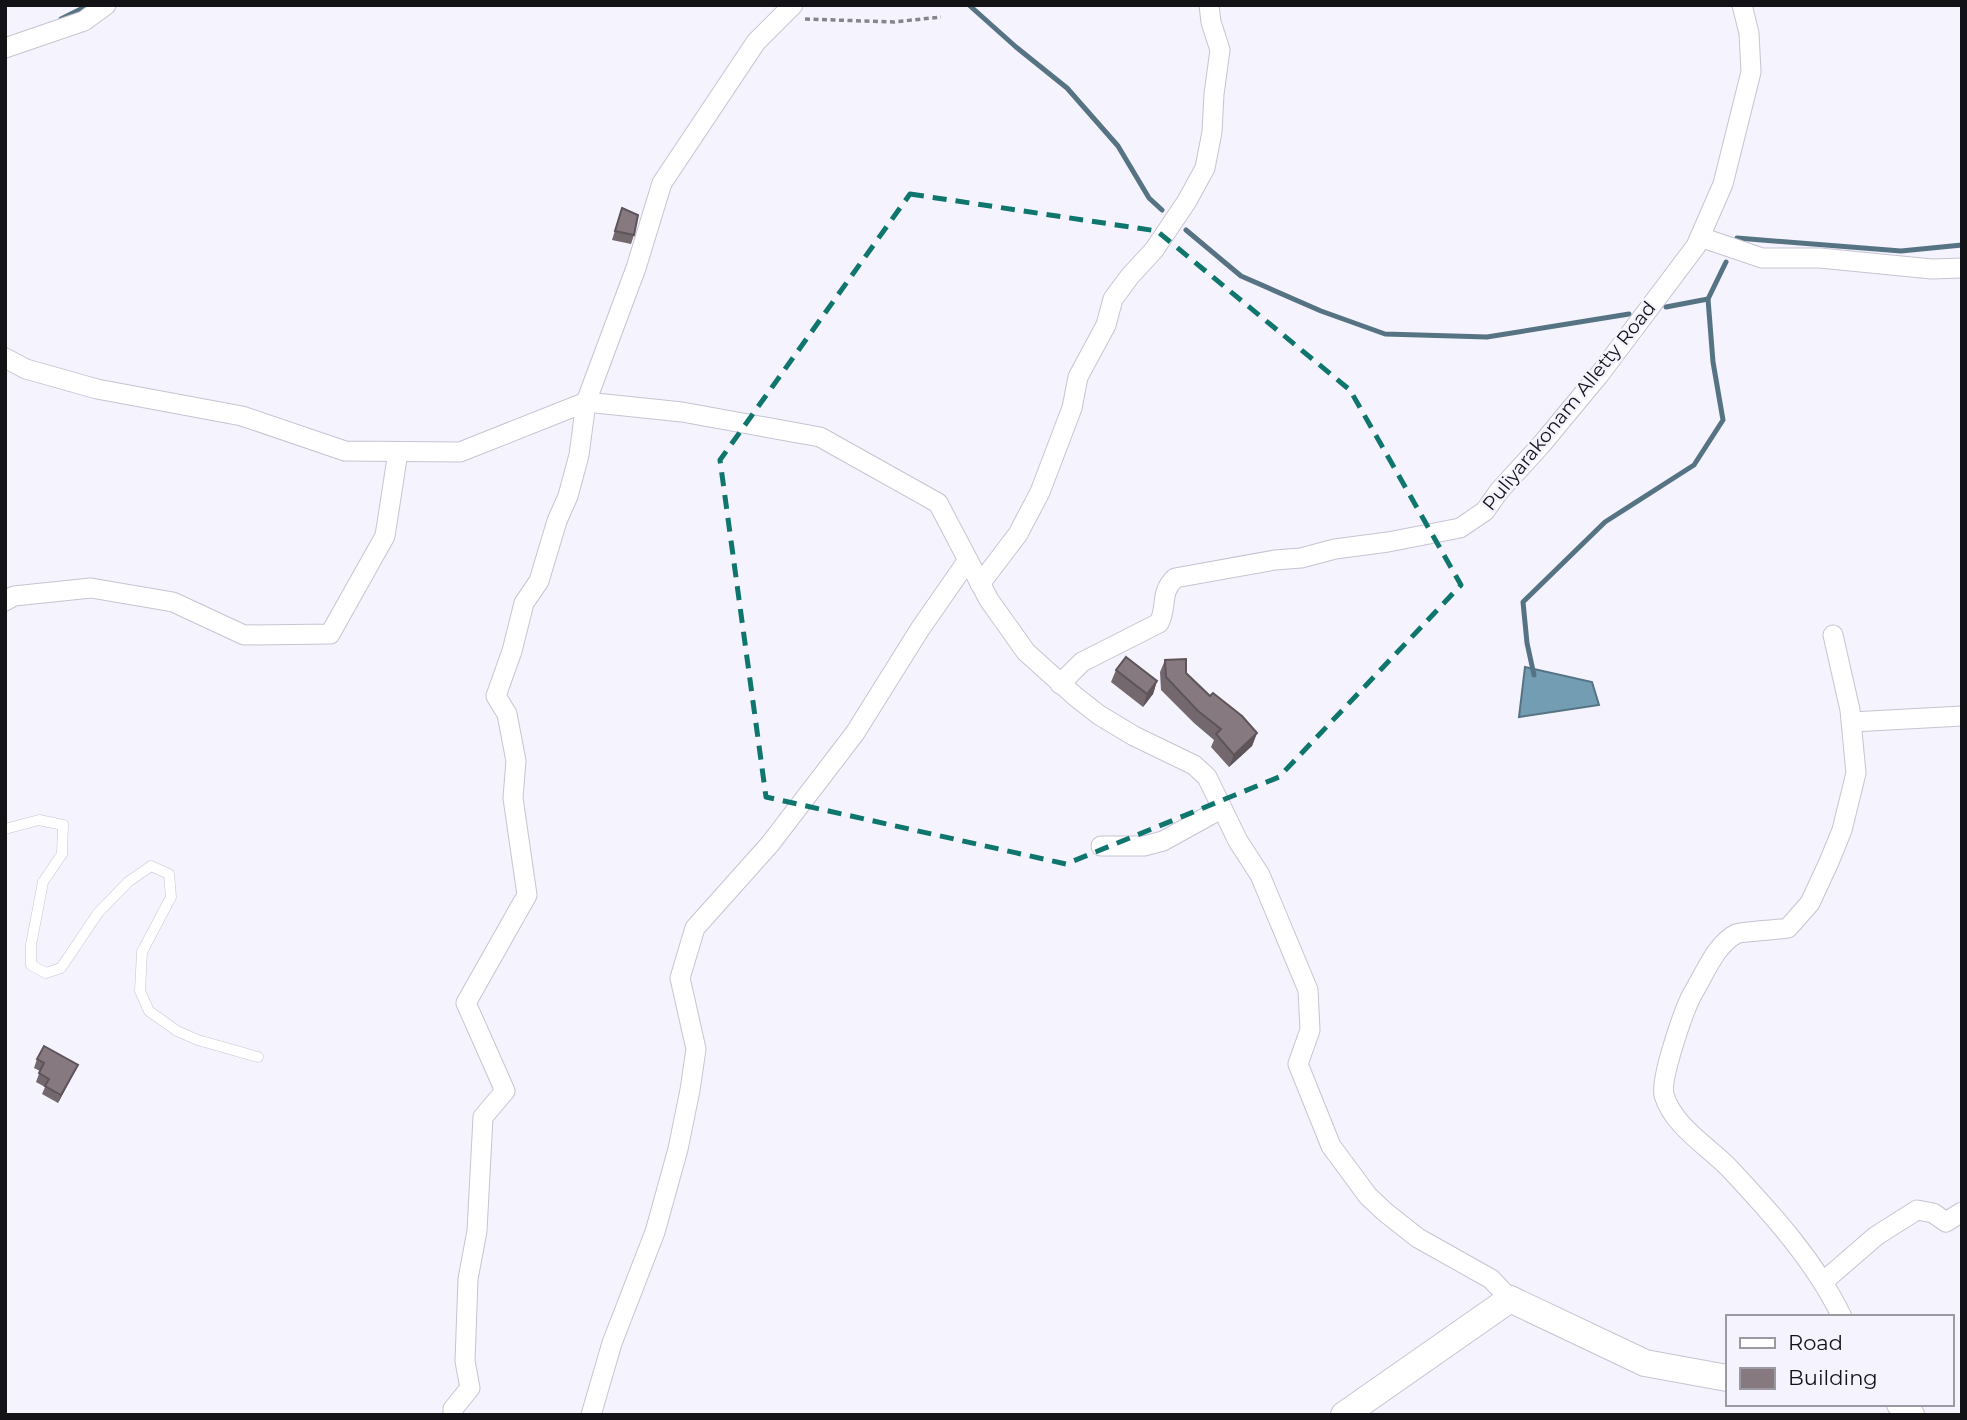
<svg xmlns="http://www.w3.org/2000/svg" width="1967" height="1420" viewBox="0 0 1967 1420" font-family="Montserrat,sans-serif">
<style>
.water{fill:#739db3;stroke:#567384;stroke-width:2}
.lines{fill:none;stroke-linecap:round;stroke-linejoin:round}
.stream{stroke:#567384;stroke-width:5}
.lane-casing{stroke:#c6c4d2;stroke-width:11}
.street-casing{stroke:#c6c4d2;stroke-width:21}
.secondary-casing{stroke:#c6c4d2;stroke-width:28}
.path{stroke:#85848c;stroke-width:3.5;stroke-dasharray:5 3.5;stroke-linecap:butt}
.lane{stroke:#fff;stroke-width:10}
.street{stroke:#fff;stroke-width:19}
.secondary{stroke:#fff;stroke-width:26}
.wall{fill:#73686e}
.shaded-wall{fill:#5e555a}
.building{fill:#867980;stroke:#5e555a;stroke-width:2}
.marked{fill:none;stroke:#0f766e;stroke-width:5;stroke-dasharray:14 9;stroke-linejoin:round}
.labels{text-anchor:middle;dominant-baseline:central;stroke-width:5;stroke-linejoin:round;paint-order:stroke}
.street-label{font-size:19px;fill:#131217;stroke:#f5f3fe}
</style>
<rect width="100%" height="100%" fill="#f5f3fe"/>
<path class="water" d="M1525,667L1592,682L1599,705L1519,717Z"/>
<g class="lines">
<g class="stream">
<path d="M969,5L1016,47L1067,88L1118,146L1149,198L1162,210"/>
<path d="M61,19L89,5"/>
<path d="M1186,230L1241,276L1321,311L1385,334L1487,337L1629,314"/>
<path d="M1737,238L1901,251L1962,245"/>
<path d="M1666,307L1708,299"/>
<path d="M1534,675L1527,643L1523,602L1605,522L1694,465L1723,420L1713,362L1708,299L1726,262"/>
</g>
<defs>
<path id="lane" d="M5,829L39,820L63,825L62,854L43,882L31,945V965L46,973L61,968L98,913L128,882L151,866L169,874L171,897L142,952L140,991L149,1011L177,1031L198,1040L258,1057"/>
<g id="street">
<path d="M5,48L84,21L106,5"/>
<path d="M1700,237L1762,258H1820L1932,269L1962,268"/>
<path d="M5,358L26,369L97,389L242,416L345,451L460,452L586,402L682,412L820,437L938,503L989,600L1026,652L1076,697L1099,715L1134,736L1194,765L1207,777L1238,841L1260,875L1308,990L1310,1030L1298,1064L1331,1146L1368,1196L1385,1212L1418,1238L1491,1279L1510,1299"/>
<path d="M980,584L1018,534L1040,492L1072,408L1078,377L1106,325L1113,299L1130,276L1154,250L1187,201L1205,168L1212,132L1214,94L1220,50L1211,22L1209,5"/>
<path d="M5,601L14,596L91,588L173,602L244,635L330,634L385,536L398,452"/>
<path d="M1833,635L1850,710L1856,773L1842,830L1829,862L1810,903L1788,928C1778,930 1742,931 1736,934C1716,944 1704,975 1693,993C1684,1009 1660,1079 1664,1095C1673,1126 1709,1147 1730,1169C1772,1214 1815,1261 1842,1317"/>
<path d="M1060,684L1082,662L1159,623C1168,606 1159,594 1175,578L1275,560L1301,558L1335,549L1388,542L1460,528L1485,511L1499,491L1541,445L1599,375L1696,246L1723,184L1751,72L1749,33L1742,5"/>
<path d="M1852,722L1962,716"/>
<path d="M1101,846H1144L1163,841L1221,809"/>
<path d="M1824,1281L1876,1236L1917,1210L1933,1213L1946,1222L1962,1212"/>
<path d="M453,1415V1409L470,1388L465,1361L468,1279L477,1231L483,1117L505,1091L466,1003L527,895L513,798L516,761L507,714L496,696L512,651L524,603L539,581L557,521L568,496L579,455L586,402L636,268L662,183L756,42L793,5"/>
<path d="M591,1415L612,1343L655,1232L678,1149L690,1090L696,1049L680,978L695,928L770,844L855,733L920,629L968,560"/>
</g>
<g id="secondary">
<path d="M1900,1404L1911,1415"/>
<path d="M1344,1415L1510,1299L1645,1363L1727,1378"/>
</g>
</defs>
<use href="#lane" class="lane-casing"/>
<use href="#street" class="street-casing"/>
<use href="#secondary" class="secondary-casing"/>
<path class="path" d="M805,19L894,22L941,17"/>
<use href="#lane" class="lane"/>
<use href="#street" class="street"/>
<use href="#secondary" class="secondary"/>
</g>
<g class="wall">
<path d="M622,208L634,235L631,244L612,240Z"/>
<path d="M1165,660L1186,673L1210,696L1257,733L1252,746L1229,767L1211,747L1214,740L1194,723L1161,690L1160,672Z"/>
<path d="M1116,670L1157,681L1153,694L1143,707L1111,682Z"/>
<path d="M37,1059L74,1073L58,1103L42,1094L45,1087L36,1082L40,1071L34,1068Z"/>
</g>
<g class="shaded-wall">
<path d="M1157,681L1153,694L1143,707L1147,694Z"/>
<path d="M1257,733L1252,746L1229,767L1234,755Z"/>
<path d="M78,1065L74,1073L58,1103L61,1095Z"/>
</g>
<g class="building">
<path d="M622,208L638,215L634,235L615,231Z"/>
<path d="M1126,657L1157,681L1147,694L1116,670Z"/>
<path d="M1186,659V673L1210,696L1213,693L1242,716L1257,733L1234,755L1216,734L1221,729L1198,711L1166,677L1165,660Z"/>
<path d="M44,1046L78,1065L61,1095L45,1086L49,1079L39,1073L44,1063L37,1059Z"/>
</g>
<path class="marked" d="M910,194L1157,231L1350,390L1461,585L1279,777L1066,864L766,797L720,460Z"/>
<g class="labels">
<g class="street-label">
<text transform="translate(1569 406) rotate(-51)">Puliyarakonam Alletty Road</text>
</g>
</g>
<rect width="1967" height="1420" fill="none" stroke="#131217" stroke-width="14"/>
<rect x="1726" y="1315" width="228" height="91" fill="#f5f3fe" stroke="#9b99a2" stroke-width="2"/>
<rect x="1740" y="1338" width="35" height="10" fill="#ffffff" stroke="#9b99a2" stroke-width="2"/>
<text x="1788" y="1350" font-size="21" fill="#131217">Road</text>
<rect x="1740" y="1368" width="35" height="21" fill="#867980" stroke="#9b99a2" stroke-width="2"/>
<text x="1788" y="1385" font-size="21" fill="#131217">Building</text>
</svg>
